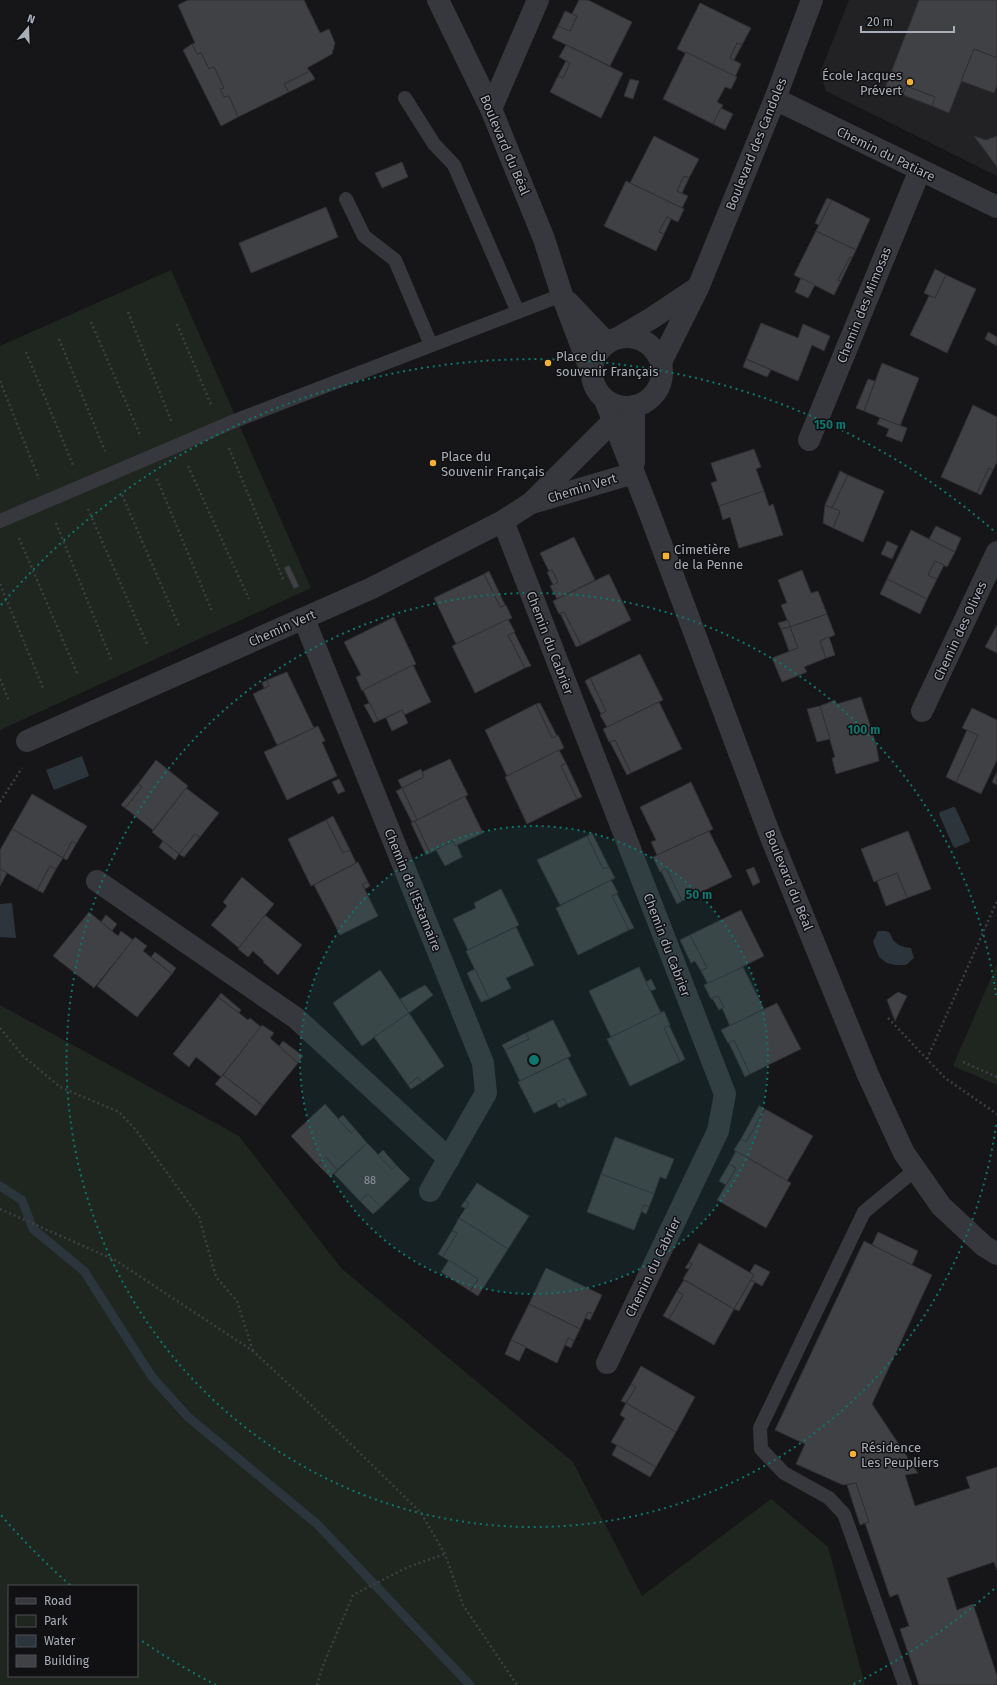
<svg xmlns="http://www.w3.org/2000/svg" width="997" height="1685" viewBox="0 0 997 1685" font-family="'Fira Sans',sans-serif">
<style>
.built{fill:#222225}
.green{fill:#1e261f;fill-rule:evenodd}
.water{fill:#2c353c}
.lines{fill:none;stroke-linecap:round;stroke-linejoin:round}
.stream{stroke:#2c353c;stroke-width:9}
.building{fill:#404145;stroke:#303034}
.path{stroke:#3d3f44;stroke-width:2.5;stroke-dasharray:2 3;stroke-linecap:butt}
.lane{stroke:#37383d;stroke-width:14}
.street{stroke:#37383d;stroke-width:22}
.ring{fill:none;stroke:#0f766e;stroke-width:2;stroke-dasharray:2 4}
.poi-dot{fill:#f2b134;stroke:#111113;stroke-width:1.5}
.labels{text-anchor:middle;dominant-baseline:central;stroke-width:3;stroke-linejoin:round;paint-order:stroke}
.number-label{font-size:11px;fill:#8e929b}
.poi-label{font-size:13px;fill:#a8adb8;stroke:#111113;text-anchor:start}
.street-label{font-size:13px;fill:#a8adb8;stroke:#111113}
.centre{fill:#0f766e;stroke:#111113;stroke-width:2}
.ring-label{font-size:12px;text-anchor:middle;font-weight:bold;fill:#0f766e;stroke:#111113;stroke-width:3;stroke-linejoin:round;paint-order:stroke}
</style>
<rect width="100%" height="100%" fill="#161618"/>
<path class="built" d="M849,0H997V176L826,91L820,73Z"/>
<g class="green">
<path d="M171,270L311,588L0,730V346Z"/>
<path d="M997,964V1085L953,1066Z"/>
<path d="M0,1005L239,1136L341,1268L573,1462L642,1596L771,1499L828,1547L865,1685H0ZM9,1586H137V1676H9Z"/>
</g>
<g class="water">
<path d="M82,756L89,776L54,790L46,770Z"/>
<path d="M953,807H955L970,840L969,842L955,848L953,846L939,814L940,812Z"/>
<path d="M12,903L16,938L0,937V904Z"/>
<path d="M878,931H886L890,933C893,944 901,947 911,948L914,958L906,965H895L887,963L879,957L873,942Z"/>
</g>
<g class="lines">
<path class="stream" d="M0,1186L22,1200L33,1229L84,1271L152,1377L188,1417L317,1524L470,1685"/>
</g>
<g class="building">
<path d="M188,0H304L320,33L329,29L335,43L332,54L307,68L310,71L284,84L289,92L238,117L229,96L224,97L220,89L224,88L214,67L209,69L201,53L197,54L192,44L195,43L178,5Z"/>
<path d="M579,0H588L632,22L610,66L552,38L558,26L570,31L577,16L572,14Z"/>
<path d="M919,0H997V58L974,49L949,113L932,106L935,97L906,86L903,95L885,88Z"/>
<path d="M700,3L751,28L742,45L737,43L730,58L741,64L735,77L677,49Z"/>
<path d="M565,11L577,16L570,31L558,26Z"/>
<path d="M737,43L742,45L734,60L730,58Z"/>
<path d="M192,44L197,54L201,53L209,69L214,67L224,88L220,89L224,97L229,96L238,117L221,126L183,50Z"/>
<path d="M566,45L623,73L601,118L550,92L558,76L563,78L570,63L559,57Z"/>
<path d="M974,49L997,58V85L994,93L961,81Z"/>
<path d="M686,52L737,77L731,89L725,87L717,102L723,105L713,124L663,99Z"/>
<path d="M566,61L570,63L563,78L558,76Z"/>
<path d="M310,71L315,79L289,92L284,84Z"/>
<path d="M630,79L639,81L633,99L624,96Z"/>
<path d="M906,86L935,97L932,106L903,95Z"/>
<path d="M721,108L733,114L725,130L713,124Z"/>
<path d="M654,136L699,159L689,178L684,176L677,191L688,196L682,208L630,183Z"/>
<path d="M974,136L986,140L997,136V167Z"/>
<path d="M402,162L408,177L382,188L375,173Z"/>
<path d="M684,176L689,178L682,193L677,191Z"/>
<path d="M626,181L684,209L678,222L667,217L659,232L664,234L656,251L604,226Z"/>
<path d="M827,198L832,200L819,225L815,223Z"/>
<path d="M832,200L870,219L856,250L816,231Z"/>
<path d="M326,207L338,237L251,273L239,243Z"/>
<path d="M667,217L671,219L664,234L659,232Z"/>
<path d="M816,231L856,250L852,258L850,257L838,280L841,281L834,295L794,275Z"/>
<path d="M850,257L852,258L841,281L838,280Z"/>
<path d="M935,269L946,275L935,298L924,293Z"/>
<path d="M946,275L976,289L947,353L910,335L929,296L935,298Z"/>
<path d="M801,278L815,285L808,298L795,292Z"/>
<path d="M761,323L798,338L803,324L830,336L824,351L812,345L798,381L746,359Z"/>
<path d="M988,332L997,337V346L985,339Z"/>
<path d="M746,359L771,370L767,377L743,367Z"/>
<path d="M882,363L919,378L900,426L864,411Z"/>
<path d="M868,379L875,381L864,411L856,408Z"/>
<path d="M973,405L997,417V462L993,470L989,468L977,493L941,477Z"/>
<path d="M880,418L907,428L902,442L886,436L889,429L877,424Z"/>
<path d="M754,449L761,467L756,469L764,491L719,506L711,483L717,481L711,463Z"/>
<path d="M989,468L993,470L981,495L977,493Z"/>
<path d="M840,471L848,475L832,508L825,505Z"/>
<path d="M848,475L884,491L863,542L833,528L840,511L832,508Z"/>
<path d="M764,491L769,506L773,504L783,535L739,548L730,517L723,520L719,506Z"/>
<path d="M825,505L840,511L833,528L823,523Z"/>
<path d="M936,526L961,538L955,552L929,539Z"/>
<path d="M911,530L955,552L947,567L935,561L928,575L937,579L927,599L887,579Z"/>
<path d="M574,537L595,580L557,599L550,586L558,582L552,570L549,571L540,553Z"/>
<path d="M887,541L898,546L892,559L881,554Z"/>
<path d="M935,561L944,565L937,579L928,575Z"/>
<path d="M289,565L299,586L294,589L284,568Z"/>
<path d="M552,570L558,582L553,585L547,572Z"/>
<path d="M802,570L811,593L818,591L827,614L790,627L781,605L787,603L778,580Z"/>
<path d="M489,571L505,605L500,607L484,574Z"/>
<path d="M484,574L500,607L506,605L512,618L456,644L434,598Z"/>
<path d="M609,574L631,620L581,645L564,612L559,614L553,601Z"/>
<path d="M887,579L927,599L920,614L880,594Z"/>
<path d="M564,612L581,645L576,647L560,613Z"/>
<path d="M827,614L835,635L820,641L826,658L804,667L807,672L782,682L772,658L798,648L790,627Z"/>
<path d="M394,617L416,664L362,691L356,677L361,675L344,642Z"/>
<path d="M508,619L515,632L508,635L525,668L475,693L452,646Z"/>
<path d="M788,620L790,627L781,629L778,623Z"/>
<path d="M997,625V653L985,647Z"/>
<path d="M790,627L798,648L789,651L781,629Z"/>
<path d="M514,632L531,666L525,668L508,635Z"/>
<path d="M829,637L835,655L826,658L820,641Z"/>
<path d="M640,654L663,700L607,727L600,715L606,711L590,678Z"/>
<path d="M413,665L431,702L404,715L402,710L378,721L363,690Z"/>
<path d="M287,672L314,728L277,745L253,694L269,686L267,680Z"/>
<path d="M590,678L606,711L601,714L585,681Z"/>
<path d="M267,680L269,686L264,688L262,683Z"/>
<path d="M861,697L876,744L879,761L836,774L832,758L835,757L820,706L835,700L837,704Z"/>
<path d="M659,702L682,749L631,773L615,740L609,742L603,729Z"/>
<path d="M370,703L378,721L374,723L364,705Z"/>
<path d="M540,703L557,736L552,738L536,704Z"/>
<path d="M536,704L552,738L558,735L564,748L507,776L485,730Z"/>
<path d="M820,706L830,739L817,742L807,709Z"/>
<path d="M972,708L997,720V760L981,794L956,782L978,735L962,728Z"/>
<path d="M402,710L408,723L392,731L386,718Z"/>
<path d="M318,726L325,741L322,742L337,776L287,800L264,752Z"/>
<path d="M967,730L978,735L956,782L946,777Z"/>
<path d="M615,740L631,773L627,775L610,742Z"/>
<path d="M559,750L566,763L561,766L577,799L527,824L505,777Z"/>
<path d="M450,759L468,795L417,820L402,788L424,777L422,772Z"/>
<path d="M156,760L188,786L153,830L125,808L142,787L138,784Z"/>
<path d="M566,763L582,797L577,799L561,766Z"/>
<path d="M421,769L424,777L402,788L398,780Z"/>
<path d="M997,772V785L992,782Z"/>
<path d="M339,779L345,791L338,794L332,782Z"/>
<path d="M691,782L713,829L657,855L651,842L656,840L640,807Z"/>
<path d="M138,784L142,787L125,808L121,805Z"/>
<path d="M186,788L219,813L200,837L195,834L179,854L152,832Z"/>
<path d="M402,788L417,820L412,822L396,791Z"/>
<path d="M32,794L87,826L76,844L72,841L63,858L12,829Z"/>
<path d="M465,796L483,833L455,846L453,841L430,853L415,821Z"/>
<path d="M333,816L350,850L343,853L326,820Z"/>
<path d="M326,820L343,853L350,850L356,863L311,886L288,839Z"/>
<path d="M415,821L430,853L426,855L411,823Z"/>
<path d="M12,829L63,858L56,869L50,866L37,890L0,869V850Z"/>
<path d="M709,831L732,877L682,901L666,868L660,872L653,857Z"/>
<path d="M908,831L931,889L907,898L897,873L874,882L861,849Z"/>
<path d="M592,833L609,867L603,869L587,836Z"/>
<path d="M195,834L200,837L184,857L179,854Z"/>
<path d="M587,836L603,869L609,867L615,878L560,905L537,860Z"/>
<path d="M72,841L76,844L67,860L63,858Z"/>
<path d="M163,841L179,854L175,860L159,847Z"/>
<path d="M453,841L455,846L457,845L462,857L445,866L436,850Z"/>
<path d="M358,862L368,882L362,884L378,916L340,935L314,885Z"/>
<path d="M50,866L56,869L43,893L37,890Z"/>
<path d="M754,867L760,882L753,886L746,870Z"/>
<path d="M666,868L682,901L677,904L661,871Z"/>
<path d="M0,869L7,873L0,886Z"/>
<path d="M897,873L907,898L886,906L877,881Z"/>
<path d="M242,877L274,904L239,948L211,925L227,906L223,902Z"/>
<path d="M611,880L618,893L612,896L629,930L578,955L556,908Z"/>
<path d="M368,882L370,886L365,889L362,884Z"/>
<path d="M501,889L519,925L468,950L453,919L476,908L474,903Z"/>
<path d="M617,894L634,928L629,930L612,896Z"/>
<path d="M741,910L764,956L708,984L701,971L707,968L690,935Z"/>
<path d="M89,912L118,936L121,931L133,940L94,988L53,956Z"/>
<path d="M106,915L117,924L112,931L101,922Z"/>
<path d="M265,915L302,945L278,975L263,962L264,961L253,951L248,957L238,949Z"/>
<path d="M516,927L534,965L506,978L511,988L489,999L466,951Z"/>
<path d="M690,935L707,968L701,971L695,961L691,963L680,940Z"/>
<path d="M135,937L147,946L143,951L172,974L137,1017L97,986Z"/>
<path d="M155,952L176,968L172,974L151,957Z"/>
<path d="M639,967L661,1013L611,1037L589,991Z"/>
<path d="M743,967L764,1009L730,1026L722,1008L724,1007L718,996L711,999L704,985Z"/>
<path d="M475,969L489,999L481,1002L467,973Z"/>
<path d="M380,970L409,1013L362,1046L333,1003Z"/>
<path d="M651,979L656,989L650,991L646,982Z"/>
<path d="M425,985L433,995L409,1013L400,999Z"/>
<path d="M898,992L907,996L895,1021L887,1000Z"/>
<path d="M221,993L241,1010L239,1013L218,997Z"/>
<path d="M718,996L724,1007L719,1010L712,998Z"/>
<path d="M218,997L248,1020L250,1018L261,1027L221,1077L196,1057L189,1067L173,1054Z"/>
<path d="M777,1003L801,1049L750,1074L734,1040L728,1043L721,1030Z"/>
<path d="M664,1011L670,1025L664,1028L680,1062L630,1086L607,1039Z"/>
<path d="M409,1013L444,1066L422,1082L418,1077L408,1085L374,1037Z"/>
<path d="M553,1020L571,1056L520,1081L505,1050L529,1039L526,1033Z"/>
<path d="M262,1025L274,1033L270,1038L298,1063L263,1106L223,1075Z"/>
<path d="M669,1025L685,1059L680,1062L664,1028Z"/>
<path d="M526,1033L529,1039L505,1050L502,1045Z"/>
<path d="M734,1040L750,1074L745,1077L729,1043Z"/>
<path d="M283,1041L303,1056L298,1063L279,1046Z"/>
<path d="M568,1058L587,1095L567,1104L564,1099L534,1113L518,1082Z"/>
<path d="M223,1075L263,1106L256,1116L215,1084Z"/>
<path d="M418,1077L422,1082L411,1089L408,1085Z"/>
<path d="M564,1099L567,1104L559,1108L556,1102Z"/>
<path d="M325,1104L351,1133L355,1129L367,1143L337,1170L326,1157L318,1165L291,1136Z"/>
<path d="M759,1106L765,1109L746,1142L741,1139Z"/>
<path d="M765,1109L813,1136L787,1181L734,1150L741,1139L746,1142Z"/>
<path d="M343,1115L355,1129L351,1133L338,1119Z"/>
<path d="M615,1137L674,1159L666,1179L660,1177L654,1194L601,1174Z"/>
<path d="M367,1143L392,1169L396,1165L410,1179L381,1207L368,1194L360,1201L334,1174Z"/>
<path d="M383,1150L396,1165L392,1169L378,1155Z"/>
<path d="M736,1151L791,1183L766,1228L717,1200L736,1168L729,1164Z"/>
<path d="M326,1157L337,1170L330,1177L318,1165Z"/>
<path d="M729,1164L736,1168L726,1185L719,1181Z"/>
<path d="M601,1174L654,1194L649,1207L644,1205L634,1230L587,1212Z"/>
<path d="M477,1183L529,1216L508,1249L459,1218L469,1203L465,1201Z"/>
<path d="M368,1194L381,1207L373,1214L360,1201Z"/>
<path d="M465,1201L469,1203L466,1209L461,1206Z"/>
<path d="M644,1205L649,1207L646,1214L641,1211Z"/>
<path d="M459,1218L508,1249L478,1296L470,1291L478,1279L443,1257L457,1233L452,1231Z"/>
<path d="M452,1231L457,1233L443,1257L438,1254Z"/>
<path d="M878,1232L918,1251L912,1265L872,1245Z"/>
<path d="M864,1241L932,1275L872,1404L918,1473L905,1475L915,1506L970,1488L966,1477L997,1467V1570L994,1562L947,1578L957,1610L973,1604L997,1676V1685H919L900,1629L909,1626L898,1594L890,1597L865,1523L869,1522L856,1483L843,1485L796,1464L805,1444L775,1430Z"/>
<path d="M699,1243L754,1275L734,1309L683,1279L692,1264L689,1262Z"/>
<path d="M449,1260L478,1279L470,1291L441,1272Z"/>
<path d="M689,1262L692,1264L689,1269L685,1268Z"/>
<path d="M755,1264L770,1272L762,1286L751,1280L754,1275L750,1272Z"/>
<path d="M546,1268L602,1295L593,1314L588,1312L580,1329L529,1304Z"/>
<path d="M684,1280L734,1309L714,1345L669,1319L683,1295L677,1291Z"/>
<path d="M751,1280L755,1282L739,1311L734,1309Z"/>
<path d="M677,1291L683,1295L669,1319L663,1316Z"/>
<path d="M529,1304L580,1329L574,1341L568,1338L557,1363L511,1340Z"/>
<path d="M588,1312L593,1314L590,1320L585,1318Z"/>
<path d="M568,1338L574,1341L571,1348L565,1345Z"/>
<path d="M511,1340L526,1347L519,1361L505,1354Z"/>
<path d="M641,1366L695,1397L676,1432L626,1403L636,1387L631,1384Z"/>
<path d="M631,1384L636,1387L626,1403L621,1401Z"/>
<path d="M626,1403L676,1432L656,1467L611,1442L625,1418L620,1415Z"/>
<path d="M617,1445L656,1467L650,1477L612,1455Z"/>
<path d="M856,1483L869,1522L860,1525L847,1485Z"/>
</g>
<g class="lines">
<g class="path">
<path d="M128,312L172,423"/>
<path d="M91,322L141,437"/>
<path d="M177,324L212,407"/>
<path d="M59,339L105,451"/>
<path d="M26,352L73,465"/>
<path d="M0,381L39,479"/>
<path d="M229,448L283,579"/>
<path d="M188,466L249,599"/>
<path d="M157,479L212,611"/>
<path d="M122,495L179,626"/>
<path d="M88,509L147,644"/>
<path d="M56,523L111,659"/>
<path d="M19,538L77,673"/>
<path d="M0,584L43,688"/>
<path d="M0,679L9,701"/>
<path d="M0,802L22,768"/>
<path d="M888,1018L945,1078L997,1114"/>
<path d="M0,1028L23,1056L60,1087L119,1112L136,1130L199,1217L216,1277L237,1301L253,1351"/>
<path d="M927,1059L997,901"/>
<path d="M963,1062L997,1077"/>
<path d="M0,1209L115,1260L253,1351L308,1402L421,1513L445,1554L463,1605L517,1685"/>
<path d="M317,1685L322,1668L353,1595L408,1567L445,1554"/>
</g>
<g class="lane">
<path d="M405,98L434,144L454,165L518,312"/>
<path d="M346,199L364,236L395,260L431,345"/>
<path d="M0,521L237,420L562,295"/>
<path d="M905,1685L844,1514L829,1498L784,1473L761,1449L760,1428L864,1212L915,1170"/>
</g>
<g class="street">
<path d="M438,0L491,109L544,239L562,295L592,374"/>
<path d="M775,99L997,207"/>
<path d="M491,109L538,0"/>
<path d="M568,302L607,343"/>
<circle cx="627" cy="372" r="35"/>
<path d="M618,338L652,318L697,288"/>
<path d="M661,362L698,288L775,99L812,0"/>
<path d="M605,400L648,509L770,835L868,1075L904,1153L941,1206L984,1246L997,1254"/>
<path d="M809,440L920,170"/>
<path d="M634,462V406"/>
<path d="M532,503L634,473"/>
<path d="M503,521L725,1094L718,1131L607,1363"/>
<path d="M304,619L483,1063L486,1093L430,1191"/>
<path d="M922,711L997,552"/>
<path d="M27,741L372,588L503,521L531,503L613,421"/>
<path d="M97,881L296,1018L449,1159"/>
</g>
</g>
<circle cx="534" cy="1060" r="234" fill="#0f766e" fill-opacity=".12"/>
<g class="ring">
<circle cx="534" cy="1060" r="234"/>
<path d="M996 1125A467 467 0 1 1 996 995"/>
<path d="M994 1589A701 701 0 0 1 852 1685M216 1685A701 701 0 0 1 142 1641M70 1585A701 701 0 0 1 1 1515M1 605A701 701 0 0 1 994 531"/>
</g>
<g class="poi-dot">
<circle cx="910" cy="82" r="4"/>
<circle cx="548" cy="363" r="4"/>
<circle cx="433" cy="463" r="4"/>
<rect x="662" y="552" width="8" height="8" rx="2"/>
<circle cx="853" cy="1454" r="4"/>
</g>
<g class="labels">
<g class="number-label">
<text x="370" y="1180">88</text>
</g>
<g class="poi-label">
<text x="902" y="75" text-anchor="end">École Jacques<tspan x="902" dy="15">Prévert</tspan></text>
<text x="556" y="356">Place du<tspan x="556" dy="15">souvenir Français</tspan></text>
<text x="441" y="456">Place du<tspan x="441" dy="15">Souvenir Français</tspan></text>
<text x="674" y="549">Cimetière<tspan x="674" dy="15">de la Penne</tspan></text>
<text x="861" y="1447">Résidence<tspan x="861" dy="15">Les Peupliers</tspan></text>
</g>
<g class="street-label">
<text transform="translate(756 144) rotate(-68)">Boulevard des Candoles</text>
<text transform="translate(505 145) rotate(67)">Boulevard du Béal</text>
<text transform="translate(886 154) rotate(26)">Chemin du Patiare</text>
<text transform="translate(864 305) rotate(-68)">Chemin des Mimosas</text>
<text transform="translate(582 488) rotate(-17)">Chemin Vert</text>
<text transform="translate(282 628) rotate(-24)">Chemin Vert</text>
<text transform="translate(960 631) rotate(-65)">Chemin des Olives</text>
<text transform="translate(550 643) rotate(69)">Chemin du Cabrier</text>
<text transform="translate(789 880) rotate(68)">Boulevard du Béal</text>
<text transform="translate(413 890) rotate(68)">Chemin de l'Estamaire</text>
<text transform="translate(667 945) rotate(69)">Chemin du Cabrier</text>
<text transform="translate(653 1267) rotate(-64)">Chemin du Cabrier</text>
</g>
</g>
<circle cx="534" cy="1060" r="6" class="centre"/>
<g class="ring-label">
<text x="830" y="429">150 m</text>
<text x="864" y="734">100 m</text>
<text x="699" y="899">50 m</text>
</g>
<rect x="8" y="1585" width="130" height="92" fill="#111113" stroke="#4d4f55"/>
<rect x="16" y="1598" width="20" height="6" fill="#37383d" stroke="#4d4f55"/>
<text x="44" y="1605" font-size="12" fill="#a8adb8">Road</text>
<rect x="16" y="1615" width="20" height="12" fill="#1e261f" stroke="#4d4f55"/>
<text x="44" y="1625" font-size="12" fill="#a8adb8">Park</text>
<rect x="16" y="1635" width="20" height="12" fill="#2c353c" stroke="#4d4f55"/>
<text x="44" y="1645" font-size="12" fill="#a8adb8">Water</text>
<rect x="16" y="1655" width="20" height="12" fill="#404145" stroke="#4d4f55"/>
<text x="44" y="1665" font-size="12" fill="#a8adb8">Building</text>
<g transform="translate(28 28) rotate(19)" stroke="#111113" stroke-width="3" paint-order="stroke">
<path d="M0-3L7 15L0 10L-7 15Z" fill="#a8adb8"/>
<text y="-6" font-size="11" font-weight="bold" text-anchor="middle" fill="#a8adb8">N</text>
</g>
<path d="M861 26v6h93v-6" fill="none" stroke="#a8adb8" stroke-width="2"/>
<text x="867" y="26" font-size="12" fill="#a8adb8" stroke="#111113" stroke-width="3" paint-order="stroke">20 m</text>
</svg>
